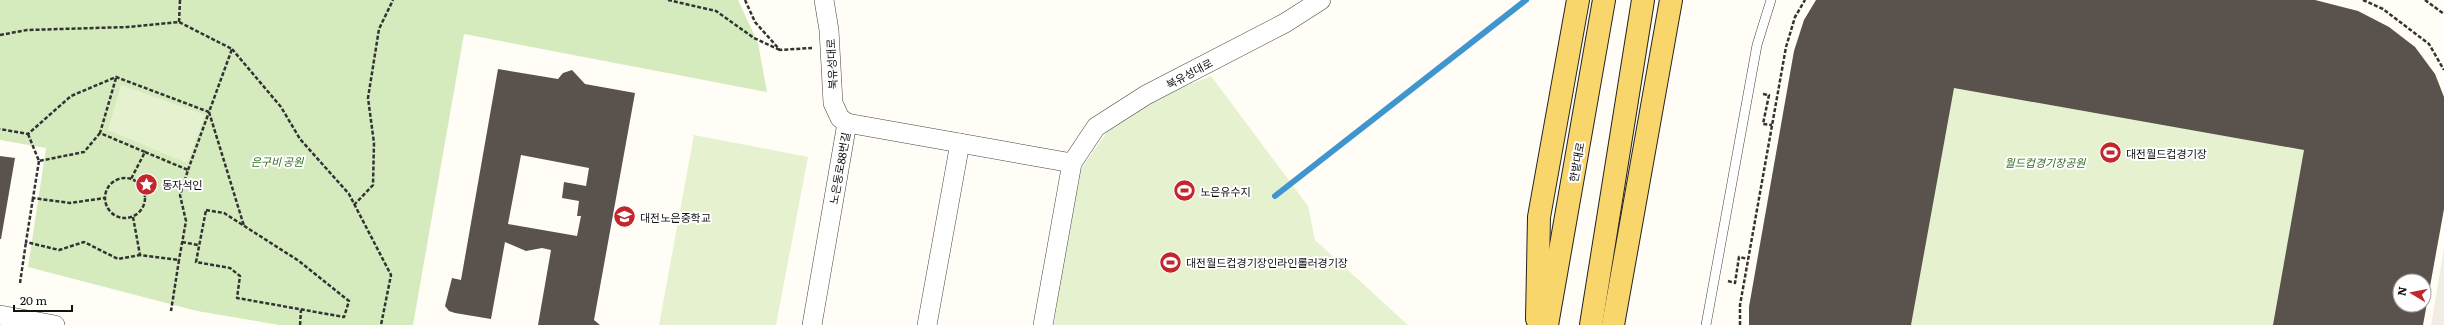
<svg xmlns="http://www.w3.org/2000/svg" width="2444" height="325" viewBox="0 0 2444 325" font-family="Literata,'Noto Sans KR',serif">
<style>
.green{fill:#d5ebbd}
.pitch{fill:#e6f2cf;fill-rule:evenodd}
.plaza{fill:#f1ede2}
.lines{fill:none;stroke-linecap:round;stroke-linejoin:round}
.stream{stroke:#3f96cf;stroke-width:6}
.building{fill:#5a524d;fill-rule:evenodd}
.service-casing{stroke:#444;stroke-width:10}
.minor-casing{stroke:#444;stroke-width:20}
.primary-casing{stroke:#222;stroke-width:24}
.path{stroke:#333;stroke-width:2.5;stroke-dasharray:4 2;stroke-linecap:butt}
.service{stroke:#fff;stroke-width:9}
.minor{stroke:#fff;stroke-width:19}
.primary{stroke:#f9d66b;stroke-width:22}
.labels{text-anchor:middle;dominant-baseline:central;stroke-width:4;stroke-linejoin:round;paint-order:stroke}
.street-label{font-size:11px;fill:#111;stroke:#fff}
.poi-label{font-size:11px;fill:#111;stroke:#fff;text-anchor:start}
.park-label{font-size:11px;font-style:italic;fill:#2f6b1f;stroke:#fff}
</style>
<rect width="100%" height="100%" fill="#fffdf5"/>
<path class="green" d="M0,0H738L758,43L767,92L464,34L413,325H279L197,311L28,267L46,148L0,140Z"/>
<g class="pitch">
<path d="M1816,0H2315L2358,11L2389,27L2415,47L2435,74L2444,97V209L2423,325H1749V307L1794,51L1804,20ZM2400,281H2424V305H2400Z"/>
<path d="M1211,76L1308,206L1315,240L1408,325H1054L1075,177L1110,128L1156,98Z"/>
<path d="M121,85L205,115L187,163L108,130Z"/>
<path d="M694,135L808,157L776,325H659Z"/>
</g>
<path class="plaza" d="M2444,248V325H2431Z"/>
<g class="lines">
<path class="stream" d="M1275,196L1526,0"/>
</g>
<g class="building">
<path d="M1816,0H2315L2358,11L2389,27L2415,47L2435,74L2444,97V209L2423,325H2273L2304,150L1954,88L1911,325H1749V307L1794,51L1804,20ZM2400,281H2424V305H2400Z"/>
<path d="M498,69L558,79L563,73L572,70L585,84L635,93L594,320L600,325H538L551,250L542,248L526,251L505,242L491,319L455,313L449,311L445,306L452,278L461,280ZM521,155L589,168L586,186L564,182L562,198L579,201L577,216H581L577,236L508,224Z"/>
<path d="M0,156L15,158L1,239H0Z"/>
</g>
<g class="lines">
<defs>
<path id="service" d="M1706,325L1757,45L1771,0"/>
<g id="minor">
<path d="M824,0L829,30L833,103L840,118L847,123"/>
<path d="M0,315L55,325"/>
<path d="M812,325L847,123L1072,163"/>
<path d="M927,325L960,143"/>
<path d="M1043,325L1072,163L1096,127L1146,95L1285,23L1321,0"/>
</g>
<g id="primary">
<path d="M1537,319L1539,217L1578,0"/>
<path d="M1547,325L1604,0"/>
<path d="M1591,325L1643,0"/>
<path d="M1613,325L1671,0"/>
</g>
</defs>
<use href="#service" class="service-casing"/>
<use href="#minor" class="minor-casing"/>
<use href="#primary" class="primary-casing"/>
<g class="path">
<path d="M668,0L716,11L754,38L780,50"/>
<path d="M745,0L755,22L780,50L812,48"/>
<path d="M2363,0L2383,9L2429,44L2444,70"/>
<path d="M2425,0L2444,14"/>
<path d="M179,22L180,0"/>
<path d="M0,35L27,30L128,27L179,22L232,49L209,112L116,77L71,96L28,134L0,129"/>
<path d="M232,49L281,107L300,139L349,194L391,275L381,325"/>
<path d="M116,78L100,133L145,152L131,179"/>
<path d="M1763,94L1769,95L1763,124L1772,125"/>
<path d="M209,112L244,226"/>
<path d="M28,134L39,161L84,152L100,133"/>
<path d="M145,152L188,170L180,195L186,221L179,260"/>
<path d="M39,161L33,198L70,203L105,198"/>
<path d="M188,170L209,112"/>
<circle cx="125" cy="198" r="20"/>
<path d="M33,198L26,242L59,250L84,242L118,259L140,255"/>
<path d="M354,205L373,185L374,143L368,98L379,29L393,0"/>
<path d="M206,210L224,213L299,261L349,301L344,317L237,298L240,276L230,268L196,262Z"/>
<path d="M133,217L140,255L179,260L171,311"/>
<path d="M182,242L198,245"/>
<path d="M1728,281L1735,283L1739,257L1748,259"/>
<path d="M20,283L26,242"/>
<path d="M300,325L301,310"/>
<path d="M1740,325V305L1786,47L1795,17L1805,0"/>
</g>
<use href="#service" class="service"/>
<use href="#minor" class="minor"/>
<use href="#primary" class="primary"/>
</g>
<defs>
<symbol id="stadium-disc" viewBox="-11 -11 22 22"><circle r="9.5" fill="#c4262e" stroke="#fff"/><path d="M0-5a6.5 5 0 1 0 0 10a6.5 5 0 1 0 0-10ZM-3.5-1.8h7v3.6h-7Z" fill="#fff"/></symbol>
<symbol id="sight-disc" viewBox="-11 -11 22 22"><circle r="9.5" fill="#c4262e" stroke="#fff"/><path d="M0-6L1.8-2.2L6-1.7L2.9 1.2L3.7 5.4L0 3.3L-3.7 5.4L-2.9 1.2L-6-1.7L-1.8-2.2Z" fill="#fff"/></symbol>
<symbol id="school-disc" viewBox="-11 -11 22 22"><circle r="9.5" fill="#c4262e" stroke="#fff"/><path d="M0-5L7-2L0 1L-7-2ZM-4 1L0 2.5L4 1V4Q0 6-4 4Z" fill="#fff"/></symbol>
</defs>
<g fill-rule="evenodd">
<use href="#stadium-disc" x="2098" y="140" width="25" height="25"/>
<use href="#sight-disc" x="134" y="172" width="25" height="25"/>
<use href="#stadium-disc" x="1172" y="178" width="25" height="25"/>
<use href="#school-disc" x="612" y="204" width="25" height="25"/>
<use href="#stadium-disc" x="1158" y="250" width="25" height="25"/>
</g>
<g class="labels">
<g class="street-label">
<text transform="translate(831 64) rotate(-93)">북유성대로</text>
<text transform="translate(1189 73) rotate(-28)">북유성대로</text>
<text transform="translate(1576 162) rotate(-80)">한밭대로</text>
<text transform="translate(839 168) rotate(-80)">노은동로88번길</text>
</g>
<g class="poi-label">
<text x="2126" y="153">대전월드컵경기장</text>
<text x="162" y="184">동자석인</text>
<text x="1200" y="191">노은유수지</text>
<text x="640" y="217">대전노은중학교</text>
<text x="1186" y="262">대전월드컵경기장인라인롤러경기장</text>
</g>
<g class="park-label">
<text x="277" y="161">은구비 공원</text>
<text x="2045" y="162">월드컵경기장공원</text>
</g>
</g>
<g transform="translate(2412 293) rotate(280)"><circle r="19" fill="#ffffff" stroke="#a0a0a0"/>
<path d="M0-3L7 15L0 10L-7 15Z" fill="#c4262e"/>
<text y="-6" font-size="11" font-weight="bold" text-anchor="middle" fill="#111111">N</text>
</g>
<path d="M14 305v6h58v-6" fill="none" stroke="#111111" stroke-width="2"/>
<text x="20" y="305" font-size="12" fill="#111111" stroke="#ffffff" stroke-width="3" paint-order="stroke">20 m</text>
</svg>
